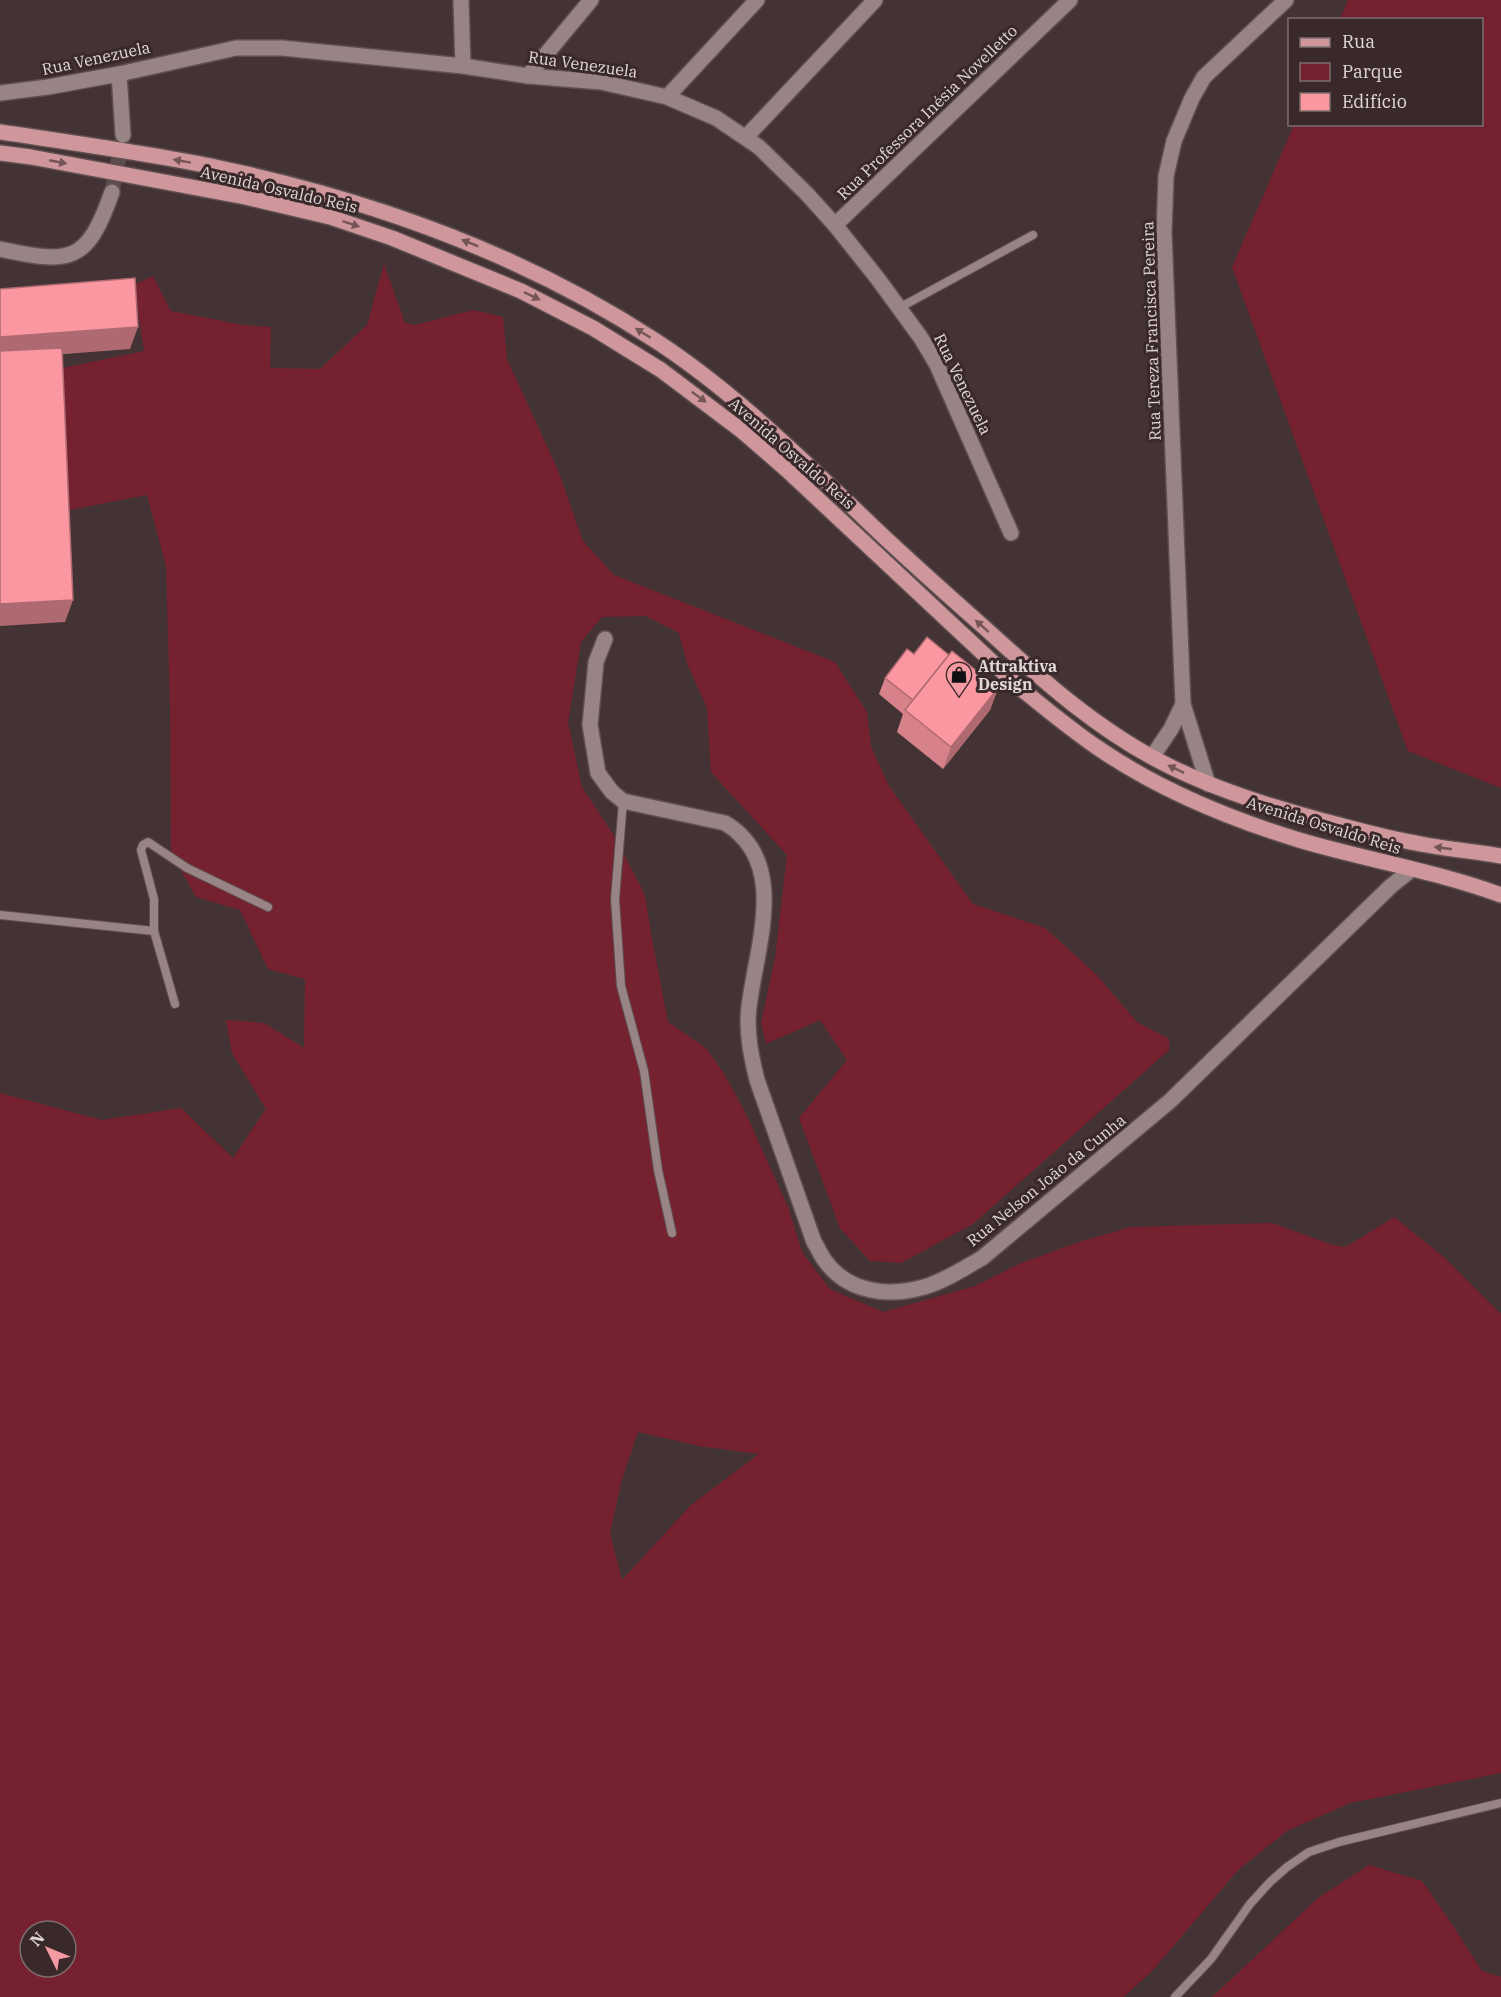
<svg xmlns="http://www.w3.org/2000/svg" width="1501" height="1997" viewBox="0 0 1501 1997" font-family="'IBM Plex Serif',serif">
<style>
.green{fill:#762130;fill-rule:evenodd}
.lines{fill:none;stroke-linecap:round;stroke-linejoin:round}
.secondary-tunnel{stroke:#5c4c4c;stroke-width:15;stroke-dasharray:15 8;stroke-linecap:butt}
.lane-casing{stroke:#5e4f50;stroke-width:10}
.street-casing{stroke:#5e4f50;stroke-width:18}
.secondary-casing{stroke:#5e4f50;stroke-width:18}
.primary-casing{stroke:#5e4f50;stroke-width:18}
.lane{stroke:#988385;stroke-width:8}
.street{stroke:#988385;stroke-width:15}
.secondary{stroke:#988385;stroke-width:15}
.primary{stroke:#cf979c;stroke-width:15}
.wall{fill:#d7828a}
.shaded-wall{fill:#af6a71}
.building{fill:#fa97a1;stroke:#af6a71;stroke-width:1.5}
.oneway{fill:#755558}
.labels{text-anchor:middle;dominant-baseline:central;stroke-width:6;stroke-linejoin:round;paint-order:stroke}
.street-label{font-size:16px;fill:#e2d7d7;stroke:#39292a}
.poi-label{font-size:16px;font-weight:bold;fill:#e2d7d7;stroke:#39292a;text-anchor:start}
</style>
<rect width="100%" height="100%" fill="#443334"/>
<g class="green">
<path d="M1348,0H1501V788L1408,751L1232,267L1294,125L1482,124V20L1340,19Z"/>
<path d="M384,264L405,323L415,325L473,310L503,317L507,359L558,470L583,541L614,575L835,662L867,712L871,747L889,786L973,904L1045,928L1096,974L1137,1022L1169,1039V1050L973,1224L901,1263L870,1261L840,1228L799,1118L847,1060L820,1020L766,1044L761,1023L775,958L787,855L711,772L707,708L687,663L679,633L646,616L602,617L581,642L568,723L582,787L615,837L645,895L651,933L668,1022L706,1048L725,1075L747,1116L788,1207L802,1252L830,1289L883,1312L975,1286L1021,1263L1082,1241L1131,1227L1272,1223L1333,1245L1346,1247L1394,1217L1445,1258L1501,1314V1773L1350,1803L1287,1831L1238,1870L1154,1969L1124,1997H0V1093L102,1120L181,1108L233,1158L266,1109L232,1053L226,1020L264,1023L304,1048L305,979L268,969L240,910L196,897L171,853L170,706L166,566L147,495L69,510L63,368L144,351L134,285L153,276L171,311L243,325L271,327L270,368L320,369L367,325ZM638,1432L699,1446L759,1454L691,1505L622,1580L610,1533L622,1479ZM30,1931H66V1967H30Z"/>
<path d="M1369,1865L1422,1881L1454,1927L1482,1971L1501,1977V1997H1212L1318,1898Z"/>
</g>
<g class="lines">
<path class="secondary-tunnel" d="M112,192L123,137"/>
<defs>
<g id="lane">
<path d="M899,308L1033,235"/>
<path d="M623,801L615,899L621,986L644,1071L658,1170L672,1233"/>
<path d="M0,915L154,931"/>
<path d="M175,1004L154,931V899L141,850L143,845L148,842L187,868L268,907"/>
<path d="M1175,1997L1211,1959L1250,1904L1270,1882L1287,1867L1309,1852L1339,1842L1501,1803"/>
</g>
<g id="street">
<path d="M461,0L463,66"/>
<path d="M119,74L236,48H282L463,66L528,76L601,82L667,97L716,118L759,147L807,194L835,225L878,279L921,338L937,365L1011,533"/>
<path d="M528,76L591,0"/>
<path d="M667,97L757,0"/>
<path d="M746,137L875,0"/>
<path d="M835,225L1070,0"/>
<path d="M605,639L596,662L590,725L598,773L612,792L623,801L725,823C790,862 756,947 749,1007C746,1032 751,1056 757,1080L814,1242C818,1248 821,1256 826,1262C849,1293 889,1297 924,1287C945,1281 964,1268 982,1258L1170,1101L1391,886L1411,870"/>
</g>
<g id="secondary">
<path d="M0,93L48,87L119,74L123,135"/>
<path d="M0,249C70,264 87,264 112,192"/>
<path d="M1152,757L1171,729L1183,704"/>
<path d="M1208,784L1183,704L1164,233L1166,176L1174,141L1192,98L1204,77L1286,0"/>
</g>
<g id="primary">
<path d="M0,132C73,143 148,153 220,168C375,201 523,254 656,341C731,390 794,452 859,513C900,553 943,591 986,629C1043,681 1101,733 1171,767C1220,791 1271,807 1324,821C1355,829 1385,838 1416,843C1444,849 1473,851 1501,856"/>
<path d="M0,153L31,157L245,197L330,217L392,238L521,291L593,328L661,370L742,431L788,471L1019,687C1045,708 1070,729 1098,748C1158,789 1230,819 1299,840C1366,860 1436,871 1501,895"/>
</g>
</defs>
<use href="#lane" class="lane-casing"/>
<use href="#street" class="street-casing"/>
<use href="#secondary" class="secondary-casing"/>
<use href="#primary" class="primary-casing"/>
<use href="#lane" class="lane"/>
<use href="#street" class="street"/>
<use href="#secondary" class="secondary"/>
<use href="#primary" class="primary"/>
</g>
<path class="wall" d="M914,654L949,655L998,688L990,710L943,769L897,732L903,714L879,694L885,678Z"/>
<g class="shaded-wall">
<path d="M138,327L130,349L0,359V337Z"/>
<path d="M73,600L65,622L0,626V604Z"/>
<path d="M998,688L990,710L943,769L951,747Z"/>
</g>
<g class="building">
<path d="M135,278L138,327L0,337V289Z"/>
<path d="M62,348L73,600L0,604V351Z"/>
<path d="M927,637L949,655L913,700L885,678L907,649L914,654Z"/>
<path d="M952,651L998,688L951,747L905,710Z"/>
</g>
<defs><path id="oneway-solid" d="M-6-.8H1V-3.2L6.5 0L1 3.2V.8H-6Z" transform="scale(1.5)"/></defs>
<g class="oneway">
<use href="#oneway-solid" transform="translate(182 161) rotate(-170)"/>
<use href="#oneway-solid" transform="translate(58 162) rotate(11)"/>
<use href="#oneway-solid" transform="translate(351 224) rotate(18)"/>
<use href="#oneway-solid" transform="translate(470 243) rotate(-158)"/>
<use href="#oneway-solid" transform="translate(532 296) rotate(26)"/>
<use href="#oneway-solid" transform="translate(643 333) rotate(-148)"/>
<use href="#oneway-solid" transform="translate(699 397) rotate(36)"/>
<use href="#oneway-solid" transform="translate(982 626) rotate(-138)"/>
<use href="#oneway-solid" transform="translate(1176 769) rotate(-155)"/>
<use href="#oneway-solid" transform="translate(1443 848) rotate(-172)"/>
</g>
<defs>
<symbol id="shop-pin" viewBox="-11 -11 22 30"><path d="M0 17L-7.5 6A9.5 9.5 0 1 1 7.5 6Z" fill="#f49aa3" stroke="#39292a"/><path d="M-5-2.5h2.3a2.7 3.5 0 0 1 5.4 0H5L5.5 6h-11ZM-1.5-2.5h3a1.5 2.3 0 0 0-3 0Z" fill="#111"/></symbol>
</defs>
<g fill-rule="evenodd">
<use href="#shop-pin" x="944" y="660" width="30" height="40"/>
</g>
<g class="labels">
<g class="street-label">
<text transform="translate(96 58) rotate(-12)">Rua Venezuela</text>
<text transform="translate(583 64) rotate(8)">Rua Venezuela</text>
<text transform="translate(927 112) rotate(-44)">Rua Professora Inésia Novelletto</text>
<text transform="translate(279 189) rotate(13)">Avenida Osvaldo Reis</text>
<text transform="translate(1151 331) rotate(-92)">Rua Tereza Francisca Pereira</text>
<text transform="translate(963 384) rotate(64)">Rua Venezuela</text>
<text transform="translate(792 453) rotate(41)">Avenida Osvaldo Reis</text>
<text transform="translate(1324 825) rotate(17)">Avenida Osvaldo Reis</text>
<text transform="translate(1046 1180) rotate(-39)">Rua Nelson João da Cunha</text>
</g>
<g class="poi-label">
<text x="978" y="666">Attraktiva<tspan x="978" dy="18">Design</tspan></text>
</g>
</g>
<rect x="1288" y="18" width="195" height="108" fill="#39292a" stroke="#7d6f6f" stroke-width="1.5"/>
<rect x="1300" y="38" width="30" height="9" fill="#cf979c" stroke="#7d6f6f" stroke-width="1.5"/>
<text x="1342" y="48" font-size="18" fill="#e2d7d7">Rua</text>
<rect x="1300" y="63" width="30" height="18" fill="#762130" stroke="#7d6f6f" stroke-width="1.5"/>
<text x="1342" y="78" font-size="18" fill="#e2d7d7">Parque</text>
<rect x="1300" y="93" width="30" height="18" fill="#fa97a1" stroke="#7d6f6f" stroke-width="1.5"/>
<text x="1342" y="108" font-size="18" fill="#e2d7d7">Edifício</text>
<g transform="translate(48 1949) rotate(313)"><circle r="28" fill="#39292a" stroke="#7d6f6f" stroke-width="1.5"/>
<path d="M0-4.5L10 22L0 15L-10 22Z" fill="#f49aa3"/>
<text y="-9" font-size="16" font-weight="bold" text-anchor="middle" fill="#e2d7d7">N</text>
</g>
</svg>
